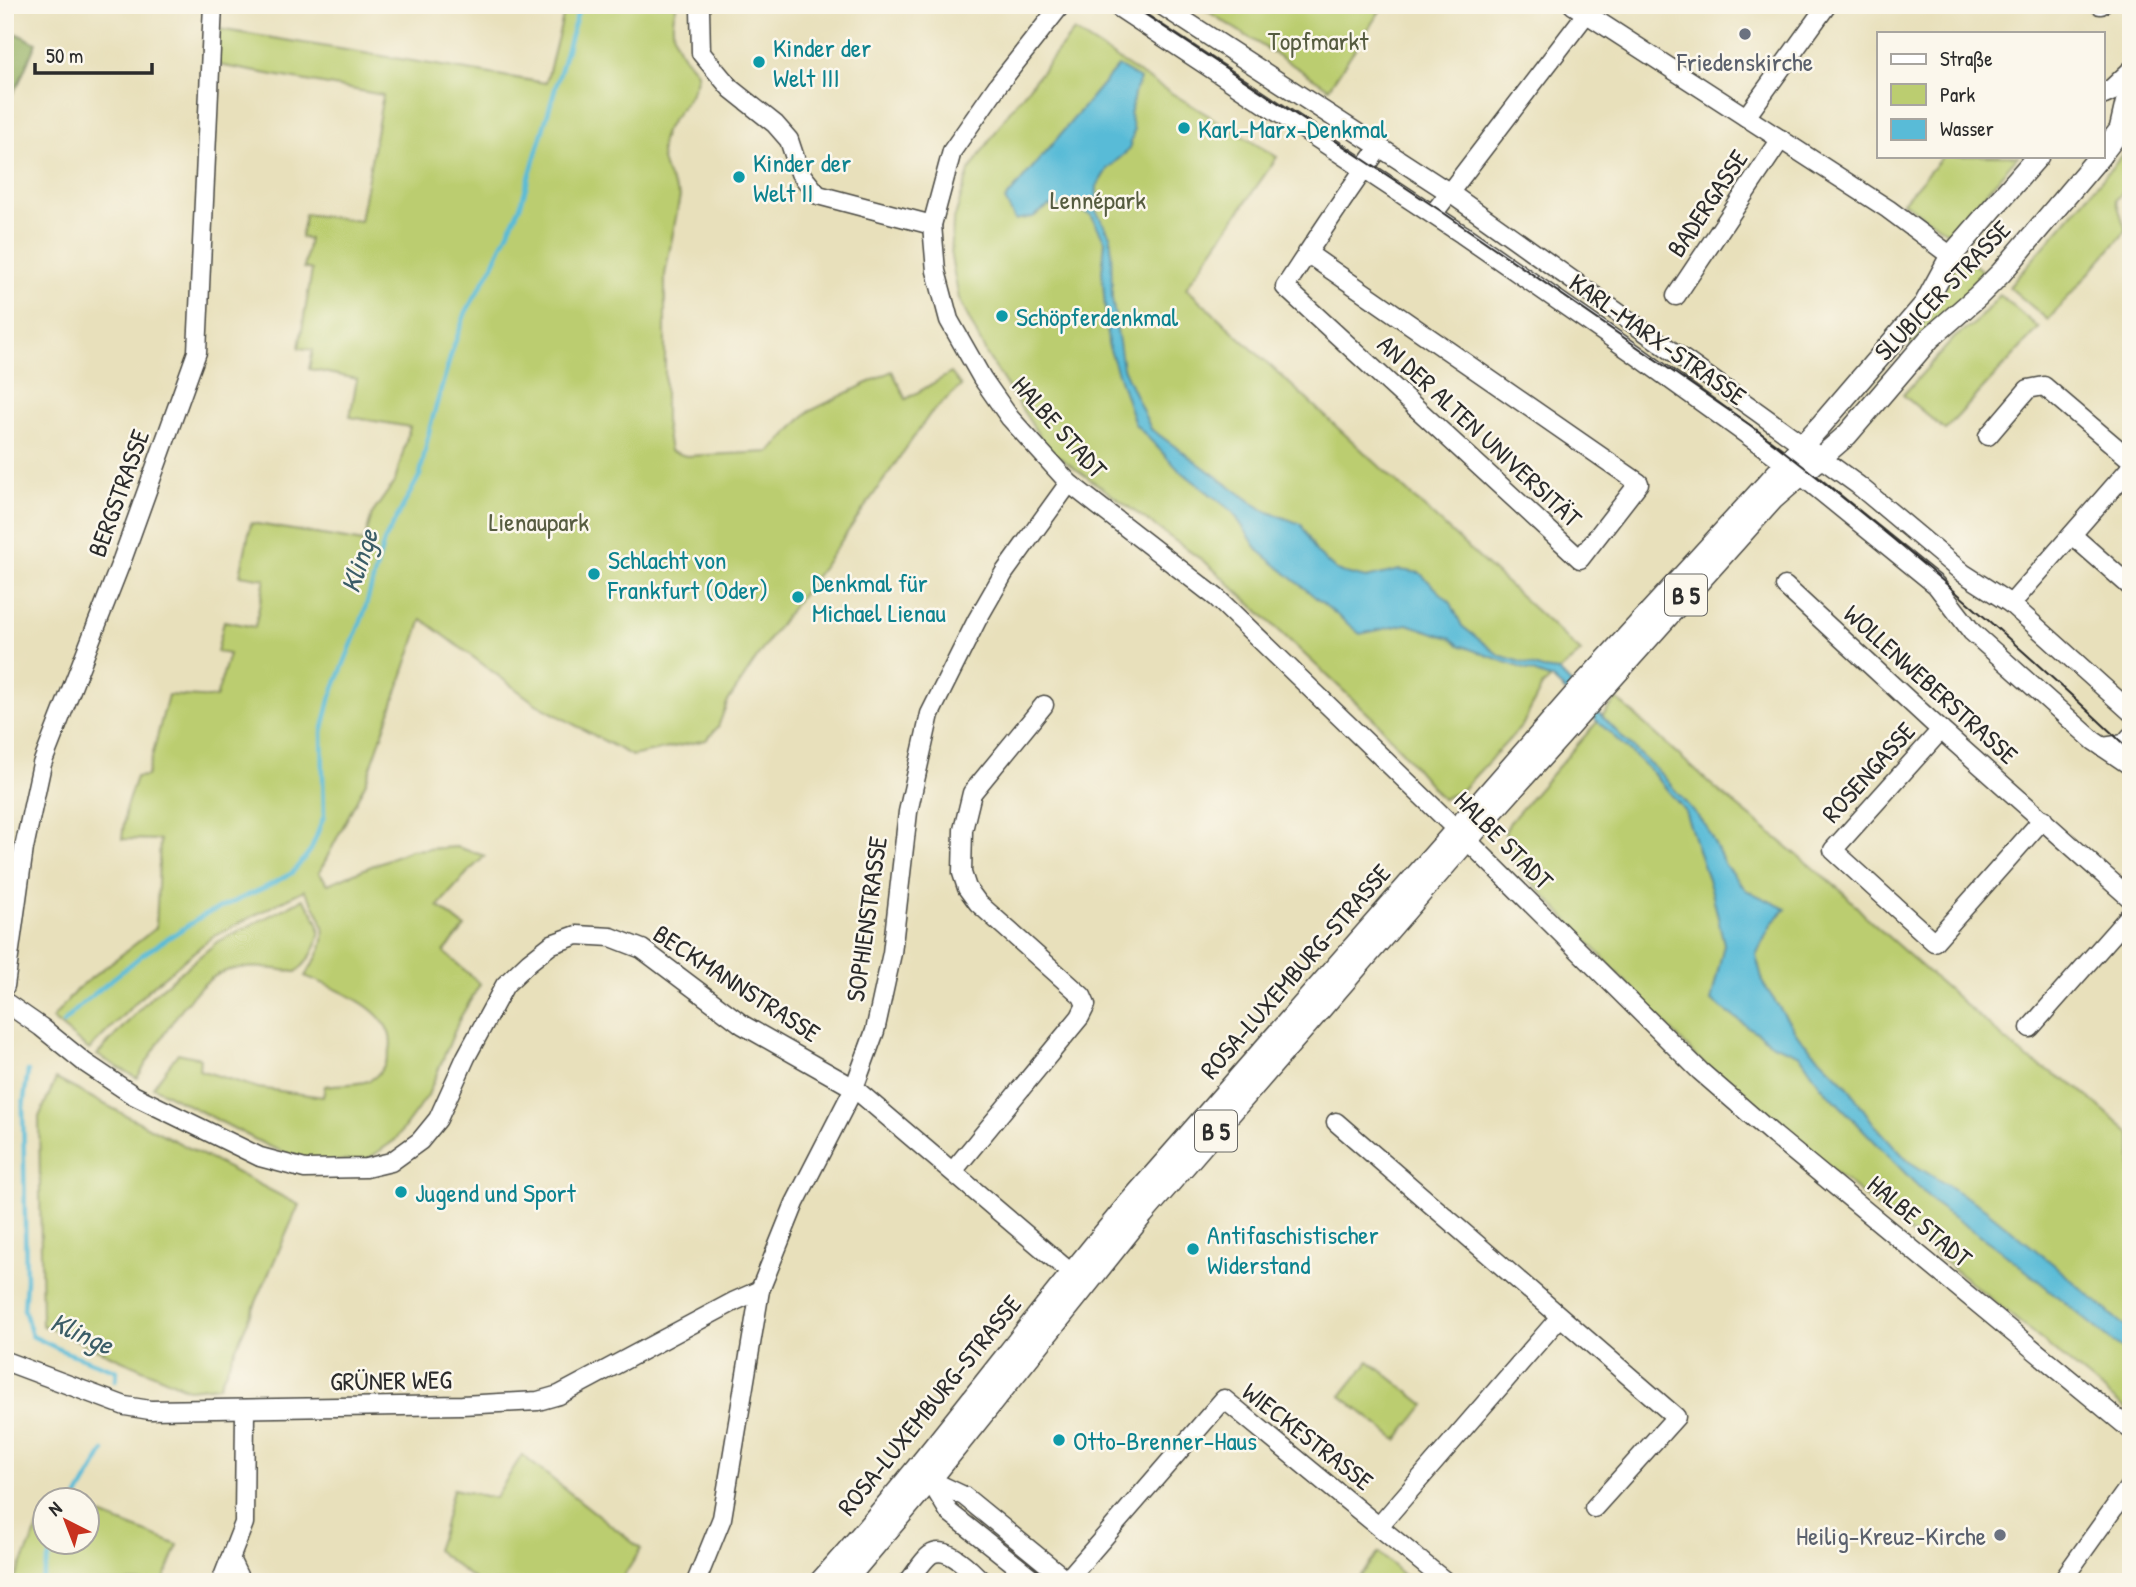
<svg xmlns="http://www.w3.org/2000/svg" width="2136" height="1587" viewBox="0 0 2136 1587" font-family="'Patrick Hand',sans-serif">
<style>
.green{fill:#bbcd70;stroke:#737c4e;stroke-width:2}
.forest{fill:#94b062;stroke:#606e46;stroke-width:2}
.water{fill:#59bbd7;stroke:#427381;stroke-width:2}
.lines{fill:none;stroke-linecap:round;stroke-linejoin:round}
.stream{stroke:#59bbd7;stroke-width:4.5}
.minor-casing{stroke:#474641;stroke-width:21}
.major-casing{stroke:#474641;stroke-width:24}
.minor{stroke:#fff;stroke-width:18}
.major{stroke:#fff;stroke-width:21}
.tram{stroke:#2b2b2b;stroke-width:2}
.worship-dot{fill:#6b7280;stroke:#fbf7ec;stroke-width:2.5}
.culture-dot{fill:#0f9aa8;stroke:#fbf7ec;stroke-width:2.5}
.labels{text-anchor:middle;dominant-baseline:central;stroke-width:5;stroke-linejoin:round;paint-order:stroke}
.shield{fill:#fbf7ec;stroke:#696865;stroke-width:2}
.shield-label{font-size:24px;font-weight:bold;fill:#2b2b2b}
.park-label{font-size:26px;fill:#565c40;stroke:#fbf7ec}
.culture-label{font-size:26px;fill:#0d838f;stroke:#fbf7ec;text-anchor:start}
.worship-label{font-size:26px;fill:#5b616d;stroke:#fbf7ec}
.street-label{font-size:26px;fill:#2b2b2b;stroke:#fbf7ec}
.water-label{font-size:28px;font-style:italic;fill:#3b5d67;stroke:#fbf7ec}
</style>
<rect width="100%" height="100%" fill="#fbf7ec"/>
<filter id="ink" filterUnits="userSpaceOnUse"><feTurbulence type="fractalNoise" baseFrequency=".0143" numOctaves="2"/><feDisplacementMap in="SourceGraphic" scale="14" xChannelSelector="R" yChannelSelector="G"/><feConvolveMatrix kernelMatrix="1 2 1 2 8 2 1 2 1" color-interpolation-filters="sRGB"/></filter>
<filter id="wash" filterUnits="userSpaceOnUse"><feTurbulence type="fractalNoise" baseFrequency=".00686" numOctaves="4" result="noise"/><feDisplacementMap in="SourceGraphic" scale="28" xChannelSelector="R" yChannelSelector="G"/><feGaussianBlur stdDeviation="1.57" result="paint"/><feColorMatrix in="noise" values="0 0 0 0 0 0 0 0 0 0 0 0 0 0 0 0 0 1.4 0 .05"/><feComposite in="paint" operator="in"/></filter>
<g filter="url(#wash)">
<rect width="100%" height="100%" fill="#e8e0bb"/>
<g class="green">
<path d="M566,5H677C666,34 678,51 697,72C698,80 695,85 691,93C685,105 676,113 669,125C652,150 665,174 680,196L665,275V421L670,451L686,456L770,452L808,412L892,371L906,399L951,373L961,386L930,414L823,567L772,635L727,703L718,727L706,740L632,756L536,704L422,619L366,782L319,873L328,884L410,850L457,847L485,856L468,872L438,906L465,927L444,952L480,984L460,1018L428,1095L395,1140L365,1161H307L268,1146L153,1087L178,1053L200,1058L199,1070L258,1088L323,1097L325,1086C338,1084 355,1085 368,1081C378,1077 384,1067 388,1057C406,1014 335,988 305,976C331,939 329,926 304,890L212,937L148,990L89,1050L52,1019L77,989L156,928L160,840L122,839L126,807L136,777L147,776L168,695L216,698L229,654L217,652L224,621L255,627L265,579L240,575L251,523L364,542L372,514L395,481L410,427L350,417L357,379L309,369L313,350L299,348L312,270L304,268L309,239L301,237L305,214L360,221L383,95L218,65V29L546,83Z"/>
<path d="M1210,5H1384L1329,88L1207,11Z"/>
<path d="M1074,31L1145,77L1277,157L1186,288L1581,652L1542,686L1522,726L1461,791L1442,799L1378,723L1210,566L1047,448L987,355L959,299L951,257L953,223L969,171L1009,112Z"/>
<path d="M2126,151L2131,156V190L2126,188L2116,200L2126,231L2048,320L2009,287Z"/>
<path d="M1943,156H2018L1950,234L1903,202Z"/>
<path d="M1961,253L1988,276L1911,347L1909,344L1932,307Z"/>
<path d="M2000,295L2039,328L1945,430L1903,395L1955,337L1975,323Z"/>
<path d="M1617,699L1715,788L1844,893L1869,920L2026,1058L2077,1087L2131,1134V1413L1756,1108L1698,1059L1511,860L1505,832L1510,822Z"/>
<path d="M303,899C310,908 321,922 319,934C318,947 307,964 296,972C274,969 248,964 226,971C189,983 158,1046 137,1078L97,1055L152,996L217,942Z"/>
<path d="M56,1079L299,1205L219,1386L188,1389L42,1325L39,1117Z"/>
<path d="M1369,1361L1425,1405L1397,1440L1341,1396Z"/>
<path d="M522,1455L641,1549L620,1582H478L436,1550L443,1530L453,1489L495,1498Z"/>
<path d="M88,1510L178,1545L163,1582H13L45,1513L46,1542H88Z"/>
<path d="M1379,1553L1411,1582H1354Z"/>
</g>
<path class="forest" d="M5,28L36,43L19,83L5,105Z"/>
<path class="water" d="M1118,66L1140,79L1134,94L1130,115L1134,130L1129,150L1108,168L1097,186L1096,211L1111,237L1112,298L1123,368L1151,429L1263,510L1301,524L1317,553L1337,571L1366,578L1400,570L1420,573L1451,603L1462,626L1499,655L1543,669L1559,671L1623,738L1663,776L1706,826L1725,865L1746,890L1786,909L1772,923L1756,955L1764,985L1800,1038L1845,1083L1874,1124L1908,1161L1984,1208L2052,1263L2131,1332V1357L2007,1255L1935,1204L1821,1086L1800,1055L1773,1044L1711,1001L1724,944L1712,892L1685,811L1654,774L1552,679L1459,645L1450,638L1407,624L1360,634L1259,551L1232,511L1179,470L1135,424L1108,344L1102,271L1105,241L1091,215L1071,207L1049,206L1033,217L1015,220L1005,200Z"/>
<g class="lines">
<g class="stream">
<path d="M63,1023L82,1004L142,955L204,915L266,887L292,873L311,850L324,816L322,732L331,696L363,616L384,541L420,475L430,427L453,348L466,312L492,267L521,204L580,5"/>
<path d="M28,1071L23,1107L26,1281L24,1309L32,1336L63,1351L117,1371L115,1381"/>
<path d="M76,1500L104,1451"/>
<path d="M41,1582L54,1542"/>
</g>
</g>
</g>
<g filter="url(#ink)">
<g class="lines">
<defs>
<g id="minor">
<path d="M1061,5L998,85L952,151L932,225L936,271L949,320L982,378L1010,418L1069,483L1217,598L1457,830L1700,1071L1775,1136L2131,1430"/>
<path d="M1115,5L1462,234L1635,354L1786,463L1936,585L1972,632L2094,741L2131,766"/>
<path d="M1161,5L1450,193L1759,413L1858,485L1963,573L2011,604L2131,712"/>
<path d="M1573,5L1888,209L1951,256"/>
<path d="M2100,5H2101"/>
<path d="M700,9L701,53L731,89L775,124L789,140L800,173L818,195L932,225"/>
<path d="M1746,117L1827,5"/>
<path d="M1433,214L1586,14L1597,5"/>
<path d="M1307,253L1639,483L1580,559L1285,287C1316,240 1347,192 1380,147"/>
<path d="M1676,296L1781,139"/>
<path d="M1988,436L2028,389L2044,386L2131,460"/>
<path d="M2072,535L2131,587"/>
<path d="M1785,586L1932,722L2131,899"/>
<path d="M2011,604L2131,467"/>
<path d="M1941,730L1833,850L1934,942L2043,819"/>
<path d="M2103,747L2124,744L2131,736"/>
<path d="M5,986L24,848L42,764L122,560L197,352L213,5"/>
<path d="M5,1002L41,1027L84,1062L133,1095L260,1157L305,1169L366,1168L391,1162L420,1141L438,1119L466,1057L505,985L529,962L552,944L577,935L611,937L642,949L743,1025L854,1088L1071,1273"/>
<path d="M2030,1028L2131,914"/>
<path d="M1336,1122L1676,1417L1594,1508"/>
<path d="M953,1171L1080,1017L1086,1005L1082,996L978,903L967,888L962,873L963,830L972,793L1044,705"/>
<path d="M5,1361L125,1406L150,1410L462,1405L538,1401L559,1395L735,1301L760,1290"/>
<path d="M929,1479L949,1512L1037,1582"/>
<path d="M930,1480L964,1496L1069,1582"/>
<path d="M1379,1526L1560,1317"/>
<path d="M230,1559L241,1582"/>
<path d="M1067,1580L1224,1399L1446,1582"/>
<path d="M221,1582L244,1523L245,1410"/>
<path d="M696,1582L722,1518L760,1290L795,1203L854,1088L875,1031L892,953L908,812L930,714L977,620L1004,573L1069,483"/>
<path d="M908,1582C915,1574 922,1561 930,1555C947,1543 972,1572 983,1582"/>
<path d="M2061,1582L2131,1484"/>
</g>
<g id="major">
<path d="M2103,94L2112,90L2131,72"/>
<path d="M2103,152L2120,130L2126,104L2131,96"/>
<path d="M820,1582C929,1461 1025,1327 1130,1202L1583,685L1822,424L1925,304L1951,256L2038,156"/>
<path d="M844,1582L930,1480L1143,1214L1467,840L1773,499L1847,435L1930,338L1977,297L2001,273L2100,156"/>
</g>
</defs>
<use href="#minor" class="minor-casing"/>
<use href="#major" class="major-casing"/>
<use href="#minor" class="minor"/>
<use href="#major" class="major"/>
<path class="tram" d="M1131,5L1438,209L1750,425C1883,526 2010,636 2131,751"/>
</g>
</g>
<g class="worship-dot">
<circle cx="1745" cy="34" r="7"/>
<circle cx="2000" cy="1535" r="7"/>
</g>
<g class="culture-dot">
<circle cx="759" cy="62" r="7"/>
<circle cx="1184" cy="128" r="7"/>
<circle cx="739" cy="177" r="7"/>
<circle cx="1002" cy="316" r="7"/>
<circle cx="594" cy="574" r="7"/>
<circle cx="798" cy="597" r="7"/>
<circle cx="401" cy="1192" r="7"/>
<circle cx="1193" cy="1249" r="7"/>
<circle cx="1059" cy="1440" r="7"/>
</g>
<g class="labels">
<g class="shield">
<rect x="1665" y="574.5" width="42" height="41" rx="5"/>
<rect x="1195" y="1110.5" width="42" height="41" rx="5"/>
</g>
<g class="shield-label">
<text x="1686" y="595">B 5</text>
<text x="1216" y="1131">B 5</text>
</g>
<g class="park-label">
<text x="1318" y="40">Topfmarkt</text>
<text x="1098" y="199">Lennépark</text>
<text x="539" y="521">Lienaupark</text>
</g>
<g class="culture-label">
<text x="773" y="47">Kinder der<tspan x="773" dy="30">Welt III</tspan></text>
<text x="1198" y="128">Karl-Marx-Denkmal</text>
<text x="753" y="162">Kinder der<tspan x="753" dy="30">Welt II</tspan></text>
<text x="1016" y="316">Schöpferdenkmal</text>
<text x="608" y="559">Schlacht von<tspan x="608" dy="30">Frankfurt (Oder)</tspan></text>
<text x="812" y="582">Denkmal für<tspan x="812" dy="30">Michael Lienau</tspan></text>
<text x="415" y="1192">Jugend und Sport</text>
<text x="1207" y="1234">Antifaschistischer<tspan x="1207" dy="30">Widerstand</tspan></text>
<text x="1073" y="1440">Otto-Brenner-Haus</text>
</g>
<g class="worship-label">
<text x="1745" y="61">Friedenskirche</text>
<text x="1986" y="1535" text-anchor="end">Heilig-Kreuz-Kirche</text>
</g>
<g class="street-label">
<text transform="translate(1707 203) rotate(-56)">BADERGASSE</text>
<text transform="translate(1942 290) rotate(-46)">SLUBICER STRASSE</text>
<text transform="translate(1658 339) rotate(35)">KARL-MARX-STRASSE</text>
<text transform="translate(1060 427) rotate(48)">HALBE STADT</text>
<text transform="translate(1480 431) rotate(43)">AN DER ALTEN UNIVERSITÄT</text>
<text transform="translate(118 493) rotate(-70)">BERGSTRASSE</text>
<text transform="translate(1931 684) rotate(42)">WOLLENWEBERSTRASSE</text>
<text transform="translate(1868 772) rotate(-48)">ROSENGASSE</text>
<text transform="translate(1504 840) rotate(45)">HALBE STADT</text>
<text transform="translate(866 919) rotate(-82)">SOPHIENSTRASSE</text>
<text transform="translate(1295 971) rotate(-49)">ROSA-LUXEMBURG-STRASSE</text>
<text transform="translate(737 983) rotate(33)">BECKMANNSTRASSE</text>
<text transform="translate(1920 1221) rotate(40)">HALBE STADT</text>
<text transform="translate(391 1380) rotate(-1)">GRÜNER WEG</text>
<text transform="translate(929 1405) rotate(-51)">ROSA-LUXEMBURG-STRASSE</text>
<text transform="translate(1308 1436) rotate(38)">WIECKESTRASSE</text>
</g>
<g class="water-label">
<text transform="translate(359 561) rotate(-72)">Klinge</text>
<text transform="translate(82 1333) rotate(24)">Klinge</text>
</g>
</g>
<rect width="2136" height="1587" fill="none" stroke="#fbf7ec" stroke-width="28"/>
<rect x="1877" y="32" width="228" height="126" fill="#fbf7ec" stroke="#a8a59f" stroke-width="2"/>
<rect x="1891" y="54" width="35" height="10" fill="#ffffff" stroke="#a8a59f" stroke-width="2"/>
<text x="1940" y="66" font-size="21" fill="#2b2b2b">Straße</text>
<rect x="1891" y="84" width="35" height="21" fill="#bbcd70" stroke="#a8a59f" stroke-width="2"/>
<text x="1940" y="102" font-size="21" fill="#2b2b2b">Park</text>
<rect x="1891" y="119" width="35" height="21" fill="#59bbd7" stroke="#a8a59f" stroke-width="2"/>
<text x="1940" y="136" font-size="21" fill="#2b2b2b">Wasser</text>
<g transform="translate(66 1521) rotate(318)"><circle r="33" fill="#fbf7ec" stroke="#a8a59f" stroke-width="2"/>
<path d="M0-5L12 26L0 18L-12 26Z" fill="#c8321e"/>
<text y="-10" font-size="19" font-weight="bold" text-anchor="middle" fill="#2b2b2b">N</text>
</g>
<path d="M35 63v10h117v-10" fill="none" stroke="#2b2b2b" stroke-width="3.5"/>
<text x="46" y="63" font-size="21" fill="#2b2b2b" stroke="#fbf7ec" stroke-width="5" paint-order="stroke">50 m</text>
</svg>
